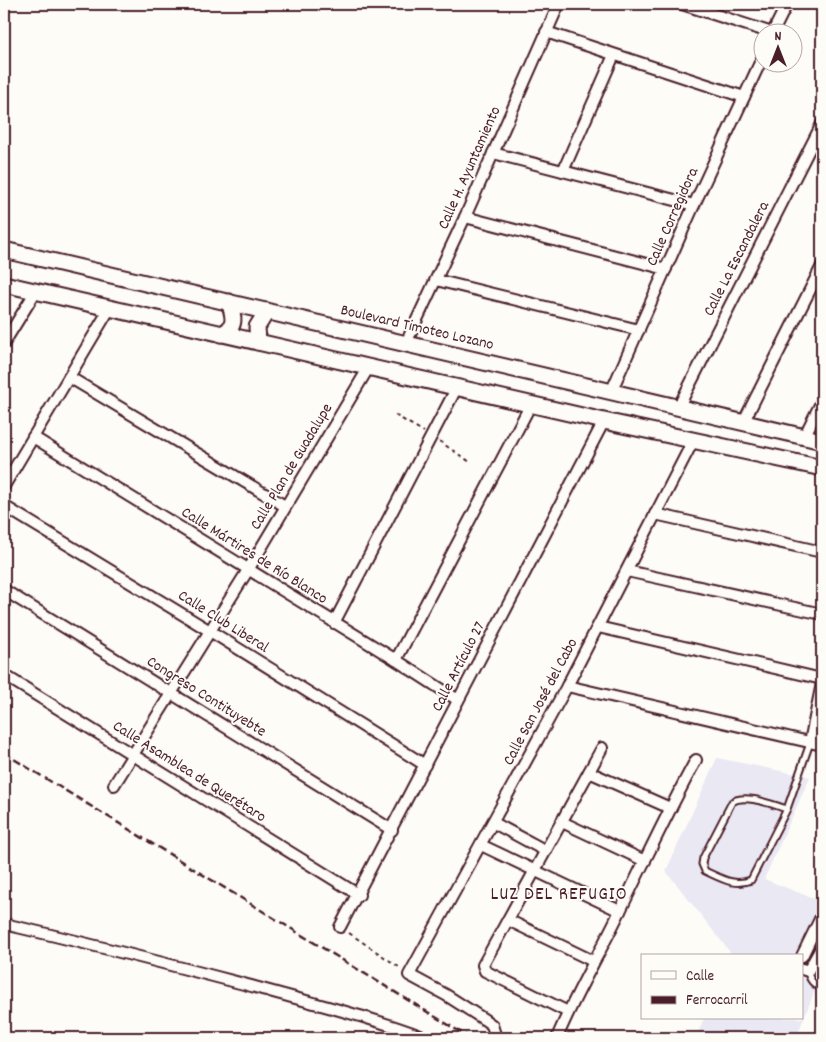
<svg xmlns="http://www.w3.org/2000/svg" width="826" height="1042" viewBox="0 0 826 1042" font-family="Dekko,sans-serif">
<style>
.built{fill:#e9e8f3}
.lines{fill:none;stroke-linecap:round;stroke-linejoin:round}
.service-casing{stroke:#4a1f2b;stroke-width:9}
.minor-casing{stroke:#4a1f2b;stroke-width:14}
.secondary-casing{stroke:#4a1f2b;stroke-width:19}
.path{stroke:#4a1f2b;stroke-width:2;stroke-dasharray:4 4;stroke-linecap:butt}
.service{stroke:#fdfcf7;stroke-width:5}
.minor{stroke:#fdfcf7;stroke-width:10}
.secondary{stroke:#fdfcf7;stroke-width:15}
.rail{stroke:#4a1f2b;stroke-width:2.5;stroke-dasharray:8 4;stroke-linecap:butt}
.labels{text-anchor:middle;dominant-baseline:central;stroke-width:4;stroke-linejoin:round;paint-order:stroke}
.street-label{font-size:16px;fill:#4a1f2b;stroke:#fdfcf7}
.quarter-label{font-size:19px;letter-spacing:1px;fill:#4a1f2b;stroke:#fdfcf7}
</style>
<rect width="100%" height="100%" fill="#fdfcf7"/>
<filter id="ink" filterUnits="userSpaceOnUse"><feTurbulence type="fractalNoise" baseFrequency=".02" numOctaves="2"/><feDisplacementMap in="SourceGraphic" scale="10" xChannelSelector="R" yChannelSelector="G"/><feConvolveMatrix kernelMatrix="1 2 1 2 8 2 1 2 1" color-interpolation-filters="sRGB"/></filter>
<g filter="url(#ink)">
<path class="built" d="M717,758L810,777L764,879L822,902V914L810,945L822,950V972L796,1038H696L704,1018H802V956H728L730,952L666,871Z"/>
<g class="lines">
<defs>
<g id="service">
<path d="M787,809C773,805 745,793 732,802L703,858L702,864L705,871C721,878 734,887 751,880L787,809L810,743"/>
<path d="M808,971C809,981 814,984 822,989"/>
</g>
<g id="minor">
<path d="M682,4L769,32"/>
<path d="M546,32L744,97"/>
<path d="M773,32L787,4"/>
<path d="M493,153L694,205"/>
<path d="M563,171L614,55"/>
<path d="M465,217L666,269"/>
<path d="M436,280L639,330"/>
<path d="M4,343L36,291"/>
<path d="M406,343L465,217L559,4"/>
<path d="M69,377L285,506"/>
<path d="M611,392L694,205L764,54"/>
<path d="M678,408L822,124"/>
<path d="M743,423L822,266"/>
<path d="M33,437L396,660L458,700"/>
<path d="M804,437L822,401"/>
<path d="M4,486L110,308"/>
<path d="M4,506L210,631L425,765"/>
<path d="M655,514L822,552"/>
<path d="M627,571L822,614"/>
<path d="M4,590L392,830"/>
<path d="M334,623L457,387"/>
<path d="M598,627L822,679"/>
<path d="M396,660L531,404"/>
<path d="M4,675L359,895"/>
<path d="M567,686L822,745"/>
<path d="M810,742L822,683"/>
<path d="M589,772L670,808"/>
<path d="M114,785L248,570L369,367"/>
<path d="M562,822L645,861"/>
<path d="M494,823L546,851"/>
<path d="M481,845L620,911"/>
<path d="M508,920L593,961"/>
<path d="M4,924C88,943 171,965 255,987C312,1003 371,1017 426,1038"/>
<path d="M340,927L604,421"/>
<path d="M802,956L822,915"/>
<path d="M802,969L808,971L820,950L822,949"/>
<path d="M568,1012L485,971L483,965L602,748"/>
<path d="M496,1038L492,1025L485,1020L446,995L409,975L567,686L693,441"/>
<path d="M557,1038C575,994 600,953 621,909C646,859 669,809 696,760"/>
</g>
<g id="secondary">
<path d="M4,250L822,441"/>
<path d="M4,284L604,421L822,468"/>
<path d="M221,334C237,328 234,316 229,302"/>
<path d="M258,342L257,327L267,311"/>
</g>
</defs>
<use href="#service" class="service-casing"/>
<use href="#minor" class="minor-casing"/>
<use href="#secondary" class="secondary-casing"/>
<g class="path">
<path d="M395,415L424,432"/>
<path d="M439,441L470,462"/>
<path d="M349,933L402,969"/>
</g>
<use href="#service" class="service"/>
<use href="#minor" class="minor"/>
<use href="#secondary" class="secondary"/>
<path class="rail" d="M4,753L470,1038"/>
</g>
</g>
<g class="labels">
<g class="street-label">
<text transform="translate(470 168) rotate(-66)">Calle H. Ayuntamiento</text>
<text transform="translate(673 217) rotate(-66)">Calle Corregidora</text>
<text transform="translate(737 259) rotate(-63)">Calle La Escandalera</text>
<text transform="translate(417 328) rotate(13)">Boulevard Timoteo Lozano</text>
<text transform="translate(292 467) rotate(-59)">Calle Plan de Guadalupe</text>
<text transform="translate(254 556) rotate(32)">Calle Mártires de Río Blanco</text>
<text transform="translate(223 622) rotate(32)">Calle Club Liberal</text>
<text transform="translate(459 667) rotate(-63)">Calle Artículo 27</text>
<text transform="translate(206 697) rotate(32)">Congreso Contituyebte</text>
<text transform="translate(541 702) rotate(-62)">Calle San José del Cabo</text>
<text transform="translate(189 772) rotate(32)">Calle Asamblea de Querétaro</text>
</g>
<g class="quarter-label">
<text x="559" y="895">LUZ DEL REFUGIO</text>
</g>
</g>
<rect width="826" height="1042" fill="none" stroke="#fdfcf7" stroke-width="20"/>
<rect x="10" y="10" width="806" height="1022" fill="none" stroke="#4a1f2b" stroke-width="2" filter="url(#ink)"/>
<rect x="641" y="954" width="162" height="65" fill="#fdfcf7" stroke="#b5a4a5"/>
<rect x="651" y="971" width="25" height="8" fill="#fdfcf7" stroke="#b5a4a5"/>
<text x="686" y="980" font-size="15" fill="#4a1f2b">Calle</text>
<rect x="651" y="996" width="25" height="8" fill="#4a1f2b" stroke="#b5a4a5"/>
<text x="686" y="1004" font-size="15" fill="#4a1f2b">Ferrocarril</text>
<g transform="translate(778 48)"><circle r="24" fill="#fdfcf7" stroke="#b5a4a5"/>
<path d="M0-4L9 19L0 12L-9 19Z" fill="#4a1f2b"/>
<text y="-8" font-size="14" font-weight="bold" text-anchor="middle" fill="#4a1f2b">N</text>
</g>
</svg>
